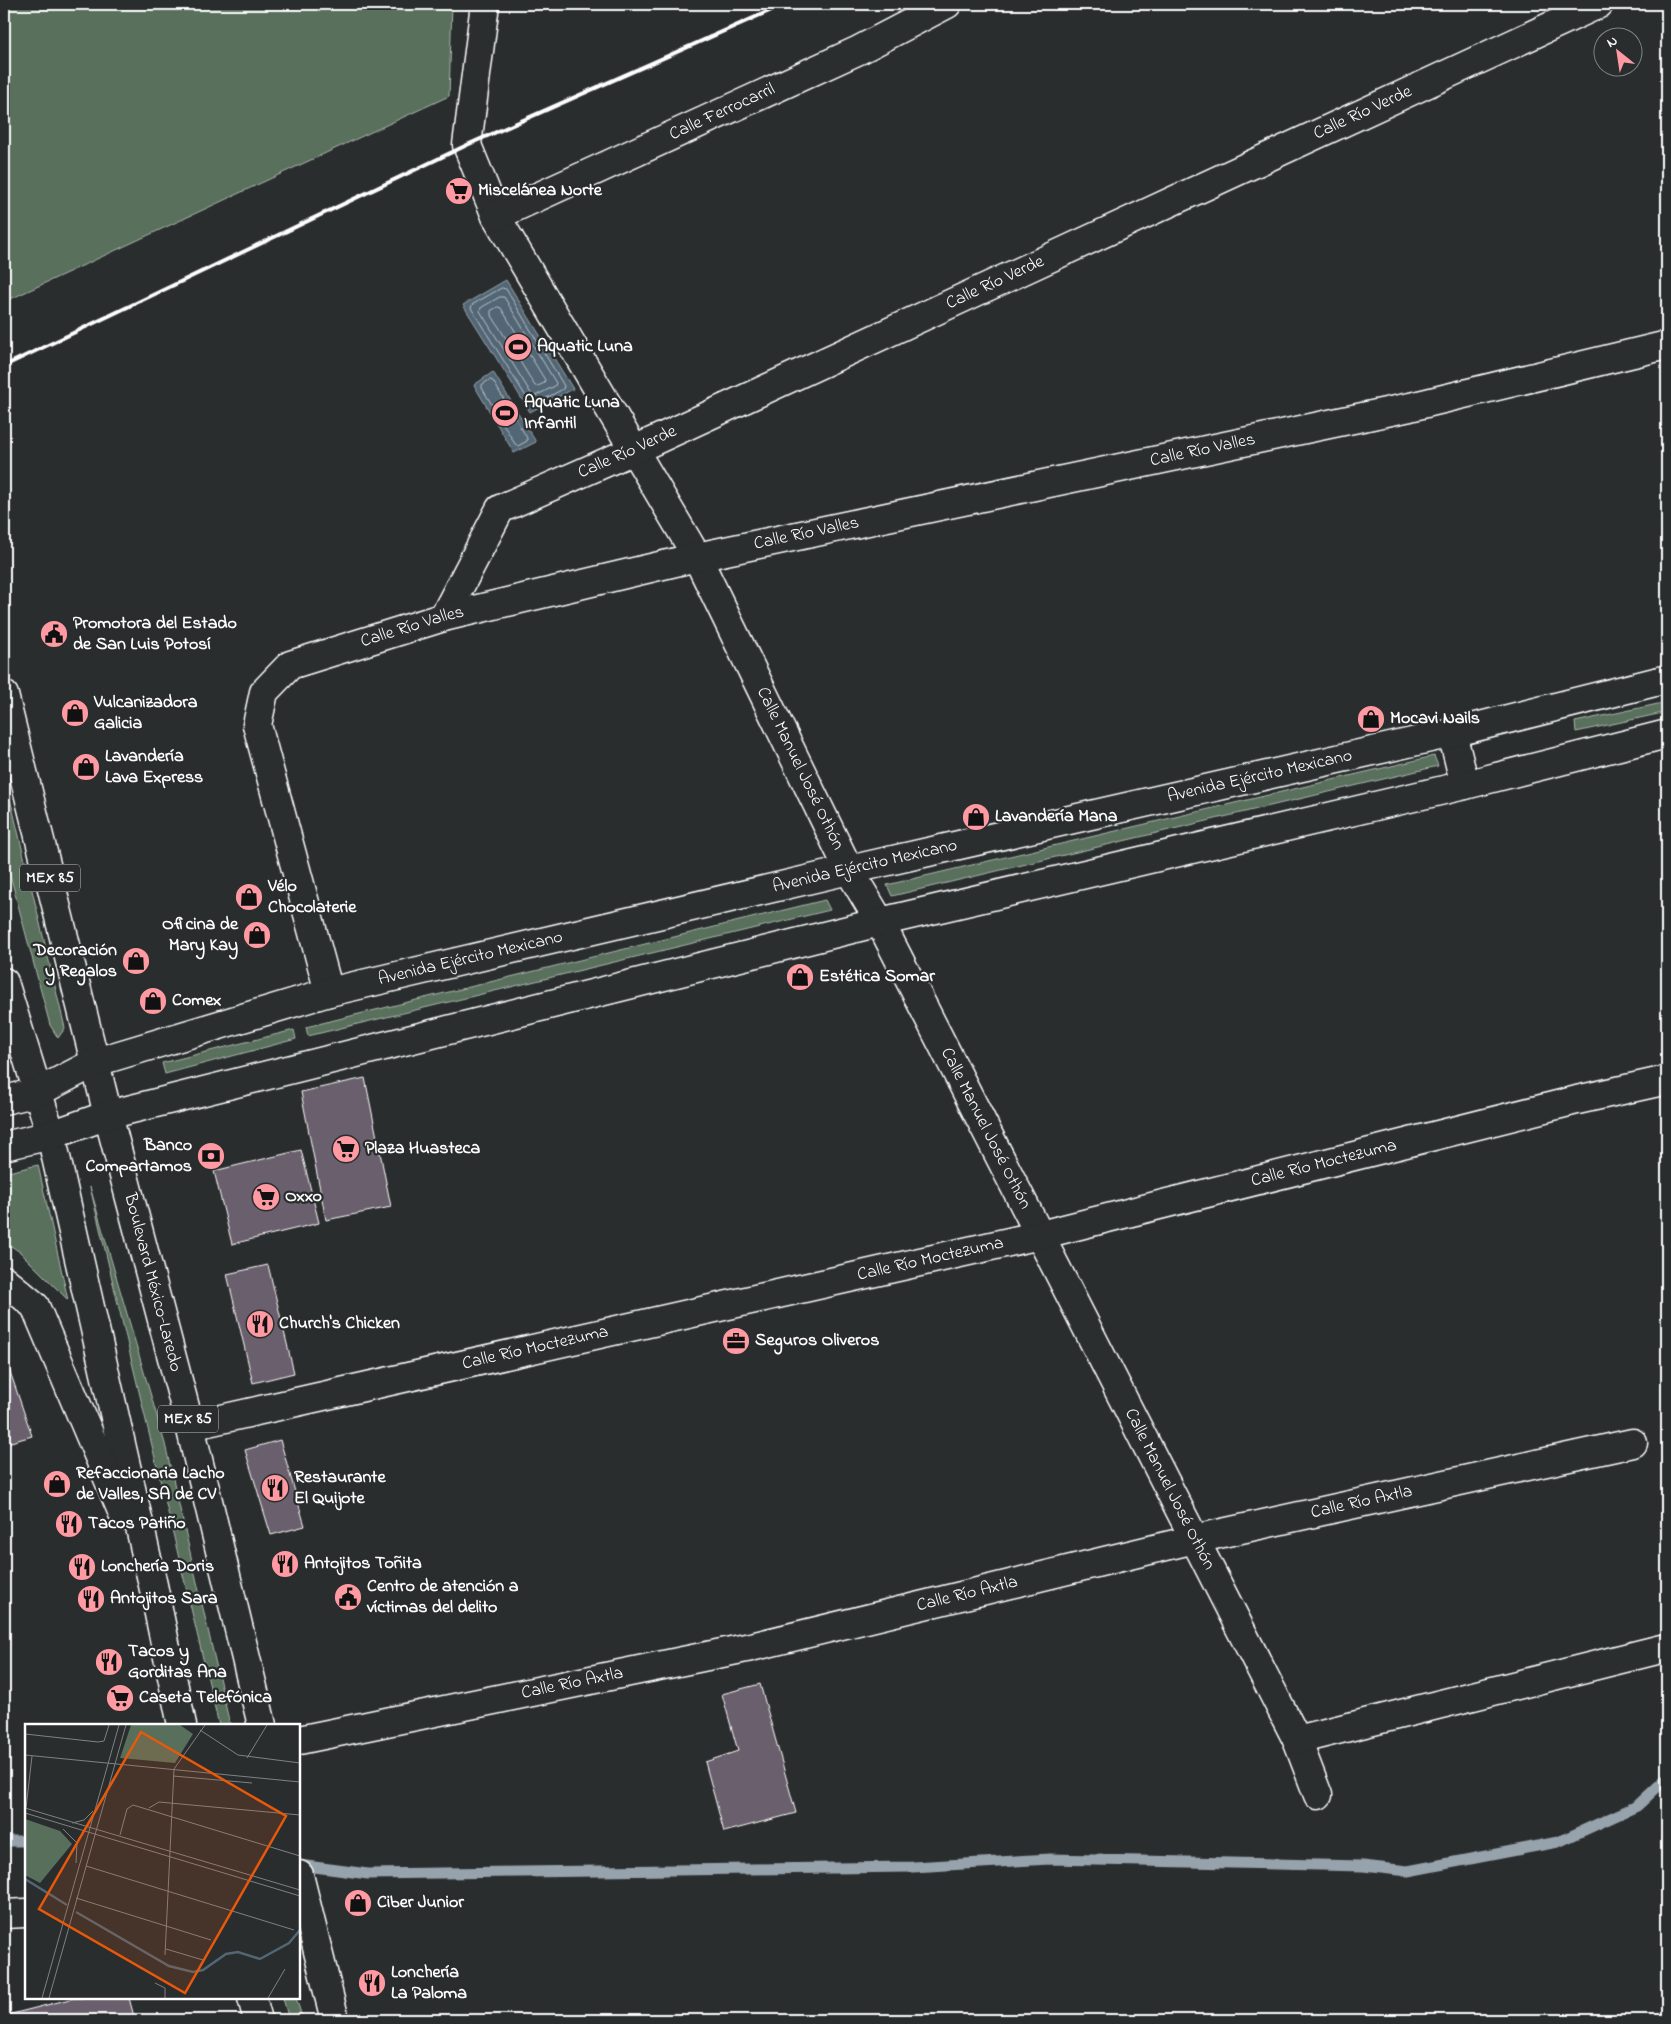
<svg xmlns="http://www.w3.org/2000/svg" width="1671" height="2024" viewBox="0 0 1671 2024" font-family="'Indie Flower',sans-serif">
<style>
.green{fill:#586f5c;stroke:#acb7ae}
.water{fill:#526675;stroke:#97a3ac}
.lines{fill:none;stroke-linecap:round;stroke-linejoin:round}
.shore{stroke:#bac2c8;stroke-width:1}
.stream{stroke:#97a3ac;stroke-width:11}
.building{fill:#6a5e6c;stroke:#fff}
.minor-casing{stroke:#fff;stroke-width:31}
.major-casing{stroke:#fff;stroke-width:31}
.minor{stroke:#2a2d2e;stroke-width:28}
.major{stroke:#2a2d2e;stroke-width:28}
.rail{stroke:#fff;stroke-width:4}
.labels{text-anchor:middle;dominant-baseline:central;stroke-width:4.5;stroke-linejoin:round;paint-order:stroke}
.shield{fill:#2a2d2e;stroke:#bfc0c0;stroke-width:1}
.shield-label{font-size:16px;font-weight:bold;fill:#fff}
.street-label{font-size:18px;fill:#fff;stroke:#2a2d2e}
.poi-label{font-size:18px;font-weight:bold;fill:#fff;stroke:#2a2d2e;text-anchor:start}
.inset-river{fill:none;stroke:#526675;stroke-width:2.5}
.inset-road{fill:none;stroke:#7f8182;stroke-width:1}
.view{fill:#e8590c;fill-opacity:0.15;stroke:#e8590c;stroke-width:2.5}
.inset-edge{fill:none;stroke:#fff;stroke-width:2.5}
</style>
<rect width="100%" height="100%" fill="#2a2d2e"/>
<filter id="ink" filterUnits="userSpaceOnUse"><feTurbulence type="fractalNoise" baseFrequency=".02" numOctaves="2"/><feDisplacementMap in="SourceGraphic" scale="10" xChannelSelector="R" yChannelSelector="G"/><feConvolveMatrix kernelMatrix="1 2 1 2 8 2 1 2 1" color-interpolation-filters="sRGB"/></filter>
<g filter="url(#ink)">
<g class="green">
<path d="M4,4H452L449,96L4,302Z"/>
<path d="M1667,702V712L1576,732L1575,722Z"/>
<path d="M1434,756L1438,766L892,896L887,885Z"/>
<path d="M4,773L65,1028L58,1038L50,1025L4,852Z"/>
<path d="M825,900L830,910L308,1036L306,1027Z"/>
<path d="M294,1030L296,1039L165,1074L162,1063Z"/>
<path d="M38,1165L68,1300L20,1252L4,1241V1173Z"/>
<path d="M90,1187L165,1444L230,1725H219Z"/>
<path d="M283,1998H296L303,2020H289Z"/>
</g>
<g class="water">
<path d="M506,280L573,389L530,412L463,305Z"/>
<path d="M493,372L536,442L514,453L474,385Z"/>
</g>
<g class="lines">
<g class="shore">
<path d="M502,288L506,289L564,386L563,389L533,405L530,403L471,308L472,305Z"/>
<path d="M500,297H504L556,383L555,386L535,396L532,395L480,311L481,308Z"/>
<path d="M498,307L501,308L545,380L544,383L538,386H535L491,314V311Z"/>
<path d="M490,380L493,381L527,438V441L518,446L515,444L482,388V385Z"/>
</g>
<g class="stream">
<path d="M4,1841H26"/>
<path d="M299,1865L368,1874L913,1867L1050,1859L1363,1866L1408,1871L1558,1842L1637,1806L1667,1778"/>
</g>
</g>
<g class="building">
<path d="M365,1078L391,1207L326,1220L301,1092Z"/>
<path d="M301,1150L319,1223L232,1244L214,1171Z"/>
<path d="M268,1265L294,1373L253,1383L227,1274Z"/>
<path d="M4,1354L32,1436L4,1444Z"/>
<path d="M280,1440L305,1526L271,1535L245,1450Z"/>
<path d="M760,1684L796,1813L724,1832L705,1762L738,1751L722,1694Z"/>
<path d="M74,1998H129L135,2020H4V2016Z"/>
</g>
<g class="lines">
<defs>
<g id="minor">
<path id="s1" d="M485,4L467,145L496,216L697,557L849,870L880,922L1297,1740L1318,1795"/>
<path id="s2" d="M496,216L859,50L947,4"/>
<path id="s3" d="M444,617L500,509L634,450L1599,4"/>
<path id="s4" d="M329,992L257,725L264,692L290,665L444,617L697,557L1410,407L1667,345"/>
<path id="s5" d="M190,1426L1040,1235L1577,1100L1667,1080"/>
<path id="s6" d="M299,1740L751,1647L1195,1539L1633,1443"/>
<path d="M1297,1740L1661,1649"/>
<path d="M4,1914L26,1913"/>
</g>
<g id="major">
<path id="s7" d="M4,695L108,1115L190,1426L262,1725"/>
<path d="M1452,733L1465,785"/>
<path d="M4,982L51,1135L153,1585L182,1725"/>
<path id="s8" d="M4,1100L38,1092L96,1062L329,992L849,870L1452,733L1667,679"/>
<path d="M4,1146L51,1135L108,1115L880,922L1465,785L1667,734"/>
<path d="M4,1280L35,1306L124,1516"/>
<path d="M299,1875L335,2020"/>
<path d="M252,1998L258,2020"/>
</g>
</defs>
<use href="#minor" class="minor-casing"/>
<use href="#major" class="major-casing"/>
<use href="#minor" class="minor"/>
<use href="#major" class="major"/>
<path class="rail" d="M4,366L467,145L785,4"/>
</g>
</g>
<defs>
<symbol id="supermarket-disc" viewBox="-11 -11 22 22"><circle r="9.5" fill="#ff9aa2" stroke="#2a2d2e"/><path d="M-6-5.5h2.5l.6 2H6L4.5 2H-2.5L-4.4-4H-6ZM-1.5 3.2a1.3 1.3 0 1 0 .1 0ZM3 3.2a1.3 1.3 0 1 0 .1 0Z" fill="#111"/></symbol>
<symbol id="stadium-disc" viewBox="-11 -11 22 22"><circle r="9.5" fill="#ff9aa2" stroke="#2a2d2e"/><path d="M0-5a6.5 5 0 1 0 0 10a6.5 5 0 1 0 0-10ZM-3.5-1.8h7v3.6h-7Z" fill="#111"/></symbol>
<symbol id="civic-disc" viewBox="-11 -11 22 22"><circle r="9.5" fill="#ff9aa2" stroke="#2a2d2e"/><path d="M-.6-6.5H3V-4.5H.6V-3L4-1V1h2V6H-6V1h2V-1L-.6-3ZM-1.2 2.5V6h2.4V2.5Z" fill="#111"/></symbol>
<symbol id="shop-disc" viewBox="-11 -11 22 22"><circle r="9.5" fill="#ff9aa2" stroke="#2a2d2e"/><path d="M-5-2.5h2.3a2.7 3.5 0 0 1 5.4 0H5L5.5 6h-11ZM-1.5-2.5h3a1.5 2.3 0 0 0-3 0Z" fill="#111"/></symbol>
<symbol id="bank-disc" viewBox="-11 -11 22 22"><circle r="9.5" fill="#ff9aa2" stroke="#2a2d2e"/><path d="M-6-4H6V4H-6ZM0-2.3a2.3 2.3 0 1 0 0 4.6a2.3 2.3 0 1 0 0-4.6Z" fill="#111"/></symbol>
<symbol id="restaurant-disc" viewBox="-11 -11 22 22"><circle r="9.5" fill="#ff9aa2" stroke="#2a2d2e"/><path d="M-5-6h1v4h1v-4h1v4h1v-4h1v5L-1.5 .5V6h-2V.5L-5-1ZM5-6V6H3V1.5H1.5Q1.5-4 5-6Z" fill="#111"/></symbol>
<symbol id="office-disc" viewBox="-11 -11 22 22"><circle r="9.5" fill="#ff9aa2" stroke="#2a2d2e"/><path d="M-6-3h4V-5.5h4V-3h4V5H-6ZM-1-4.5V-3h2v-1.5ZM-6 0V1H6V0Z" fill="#111"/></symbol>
</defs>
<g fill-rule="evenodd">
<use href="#supermarket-disc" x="443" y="175" width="32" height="32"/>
<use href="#stadium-disc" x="502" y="331" width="32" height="32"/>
<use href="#stadium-disc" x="489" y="397" width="32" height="32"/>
<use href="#civic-disc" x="38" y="618" width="32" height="32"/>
<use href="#shop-disc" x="59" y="697" width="32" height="32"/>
<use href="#shop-disc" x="1355" y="703" width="32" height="32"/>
<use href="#shop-disc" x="70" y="751" width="32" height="32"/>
<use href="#shop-disc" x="960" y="801" width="32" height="32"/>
<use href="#shop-disc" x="233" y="881" width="32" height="32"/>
<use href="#shop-disc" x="241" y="919" width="32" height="32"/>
<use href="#shop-disc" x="120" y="945" width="32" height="32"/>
<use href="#shop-disc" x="784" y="961" width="32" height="32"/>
<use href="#shop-disc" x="137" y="985" width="32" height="32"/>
<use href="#supermarket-disc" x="330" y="1133" width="32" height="32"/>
<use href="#bank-disc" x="195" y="1140" width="32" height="32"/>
<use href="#supermarket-disc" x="250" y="1181" width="32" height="32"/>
<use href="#restaurant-disc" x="244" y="1308" width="32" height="32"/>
<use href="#office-disc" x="720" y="1325" width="32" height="32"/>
<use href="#shop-disc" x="41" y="1468" width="32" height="32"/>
<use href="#restaurant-disc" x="259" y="1472" width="32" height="32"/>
<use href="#restaurant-disc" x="53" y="1508" width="32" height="32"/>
<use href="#restaurant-disc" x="269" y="1548" width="32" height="32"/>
<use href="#restaurant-disc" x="66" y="1551" width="32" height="32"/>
<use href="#civic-disc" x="332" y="1581" width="32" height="32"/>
<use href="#restaurant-disc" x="75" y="1583" width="32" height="32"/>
<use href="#restaurant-disc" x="93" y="1646" width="32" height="32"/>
<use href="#supermarket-disc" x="104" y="1682" width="32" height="32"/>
<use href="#shop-disc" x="342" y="1887" width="32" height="32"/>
<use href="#restaurant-disc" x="356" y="1967" width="32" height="32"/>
</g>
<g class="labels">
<g class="shield">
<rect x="20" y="864.5" width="60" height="27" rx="4"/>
<rect x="158" y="1405.5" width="60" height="27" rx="4"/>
</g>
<g class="shield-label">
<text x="50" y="878">MEX 85</text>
<text x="188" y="1419">MEX 85</text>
</g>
<g class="street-label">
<text stroke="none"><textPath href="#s2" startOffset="249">Calle Ferrocarril</textPath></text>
<text stroke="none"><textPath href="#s3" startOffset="1071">Calle Río Verde</textPath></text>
<text stroke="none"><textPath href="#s3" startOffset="666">Calle Río Verde</textPath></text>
<text stroke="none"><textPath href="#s4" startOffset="1286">Calle Río Valles</textPath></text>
<text stroke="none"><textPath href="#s3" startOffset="261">Calle Río Verde</textPath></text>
<text stroke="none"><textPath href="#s4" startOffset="881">Calle Río Valles</textPath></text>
<text stroke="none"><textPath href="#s4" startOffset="476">Calle Río Valles</textPath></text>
<text stroke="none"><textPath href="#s1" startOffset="850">Calle Manuel José Othón</textPath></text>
<text stroke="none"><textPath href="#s8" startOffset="1299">Avenida Ejército Mexicano</textPath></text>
<text stroke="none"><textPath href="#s8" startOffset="894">Avenida Ejército Mexicano</textPath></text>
<text stroke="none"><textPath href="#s8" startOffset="489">Avenida Ejército Mexicano</textPath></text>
<text stroke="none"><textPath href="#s1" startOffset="1255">Calle Manuel José Othón</textPath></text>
<text stroke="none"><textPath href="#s5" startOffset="1164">Calle Río Moctezuma</textPath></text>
<text stroke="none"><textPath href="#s5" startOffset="759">Calle Río Moctezuma</textPath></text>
<text stroke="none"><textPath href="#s7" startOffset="606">Boulevard México-Laredo</textPath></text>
<text stroke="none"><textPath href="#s5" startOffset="354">Calle Río Moctezuma</textPath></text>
<text stroke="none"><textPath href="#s1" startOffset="1660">Calle Manuel José Othón</textPath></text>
<text stroke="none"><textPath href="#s6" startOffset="1089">Calle Río Axtla</textPath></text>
<text stroke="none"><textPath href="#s6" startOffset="684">Calle Río Axtla</textPath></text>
<text stroke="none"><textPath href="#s6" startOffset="279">Calle Río Axtla</textPath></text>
</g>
<g class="poi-label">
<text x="478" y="191">Miscelánea Norte</text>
<text x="537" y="347">Aquatic Luna</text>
<text x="524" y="403">Aquatic Luna<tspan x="524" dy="21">Infantil</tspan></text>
<text x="73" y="624">Promotora del Estado<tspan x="73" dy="21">de San Luis Potosí</tspan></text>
<text x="94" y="703">Vulcanizadora<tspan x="94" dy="21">Galicia</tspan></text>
<text x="1390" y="719">Mocavi Nails</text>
<text x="105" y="757">Lavandería<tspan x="105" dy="21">Lava Express</tspan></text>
<text x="995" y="817">Lavandería Mana</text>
<text x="268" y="887">Vélo<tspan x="268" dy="21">Chocolaterie</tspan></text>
<text x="238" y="925" text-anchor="end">Oficina de<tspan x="238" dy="21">Mary Kay</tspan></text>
<text x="117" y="951" text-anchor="end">Decoración<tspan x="117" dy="21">y Regalos</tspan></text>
<text x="819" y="977">Estética Somar</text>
<text x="172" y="1001">Comex</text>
<text x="192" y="1146" text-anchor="end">Banco<tspan x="192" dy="21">Compartamos</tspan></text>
<text x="365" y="1149">Plaza Huasteca</text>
<text x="285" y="1197">Oxxo</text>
<text x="279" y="1324">Church's Chicken</text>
<text x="755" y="1341">Seguros Oliveros</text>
<text x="76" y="1474">Refaccionaria Lacho<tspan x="76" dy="21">de Valles, SA de CV</tspan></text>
<text x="294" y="1478">Restaurante<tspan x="294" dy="21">El Quijote</tspan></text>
<text x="88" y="1524">Tacos Patiño</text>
<text x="304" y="1564">Antojitos Toñita</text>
<text x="101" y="1567">Lonchería Doris</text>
<text x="367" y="1587">Centro de atención a<tspan x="367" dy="21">víctimas del delito</tspan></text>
<text x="110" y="1599">Antojitos Sara</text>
<text x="128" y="1652">Tacos y<tspan x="128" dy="21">Gorditas Ana</tspan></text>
<text x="139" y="1698">Caseta Telefónica</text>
<text x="377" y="1903">Ciber Junior</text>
<text x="391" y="1973">Lonchería<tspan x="391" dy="21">La Paloma</tspan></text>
</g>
</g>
<g transform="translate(25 1724)">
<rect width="275" height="275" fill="#2a2d2e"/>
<path d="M106,1H155L168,10L150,39L95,34ZM0,95L35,107L47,120L15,159L0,151Z" fill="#586f5c"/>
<path class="inset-river" d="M0,155L42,181M51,188L144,242L168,248L178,246L201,230L213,228L235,235L264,219L275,206"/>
<path class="inset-road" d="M175,6L213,31L275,39M0,10L73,18L79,17L84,1M0,31L275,58M222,34L242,1M148,52L227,59M0,84L275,166M1,84L7,32M124,84L134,78L275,91M0,89L275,172M47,99L59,96L68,87M38,105L52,119L51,139M95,111L102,85L108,81L275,132M61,142L269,206M51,174L186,216M141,225L178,236M140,231L149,45L180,1M130,259L140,264V274M17,274L94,1M24,274L101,1M243,274L260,245"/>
<path class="view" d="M116,8L261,92L160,269L14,185Z"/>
<rect width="275" height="275" class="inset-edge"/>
</g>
<rect width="1671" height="2024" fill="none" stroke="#2a2d2e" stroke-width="20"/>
<rect x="10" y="10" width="1651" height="2004" fill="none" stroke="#fff" stroke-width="2" filter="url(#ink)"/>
<g transform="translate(1618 52) rotate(330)"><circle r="24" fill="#2a2d2e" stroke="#7f8182"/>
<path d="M0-4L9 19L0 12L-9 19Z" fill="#ff9aa2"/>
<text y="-8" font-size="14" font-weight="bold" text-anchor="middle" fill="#ffffff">N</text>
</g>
</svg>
